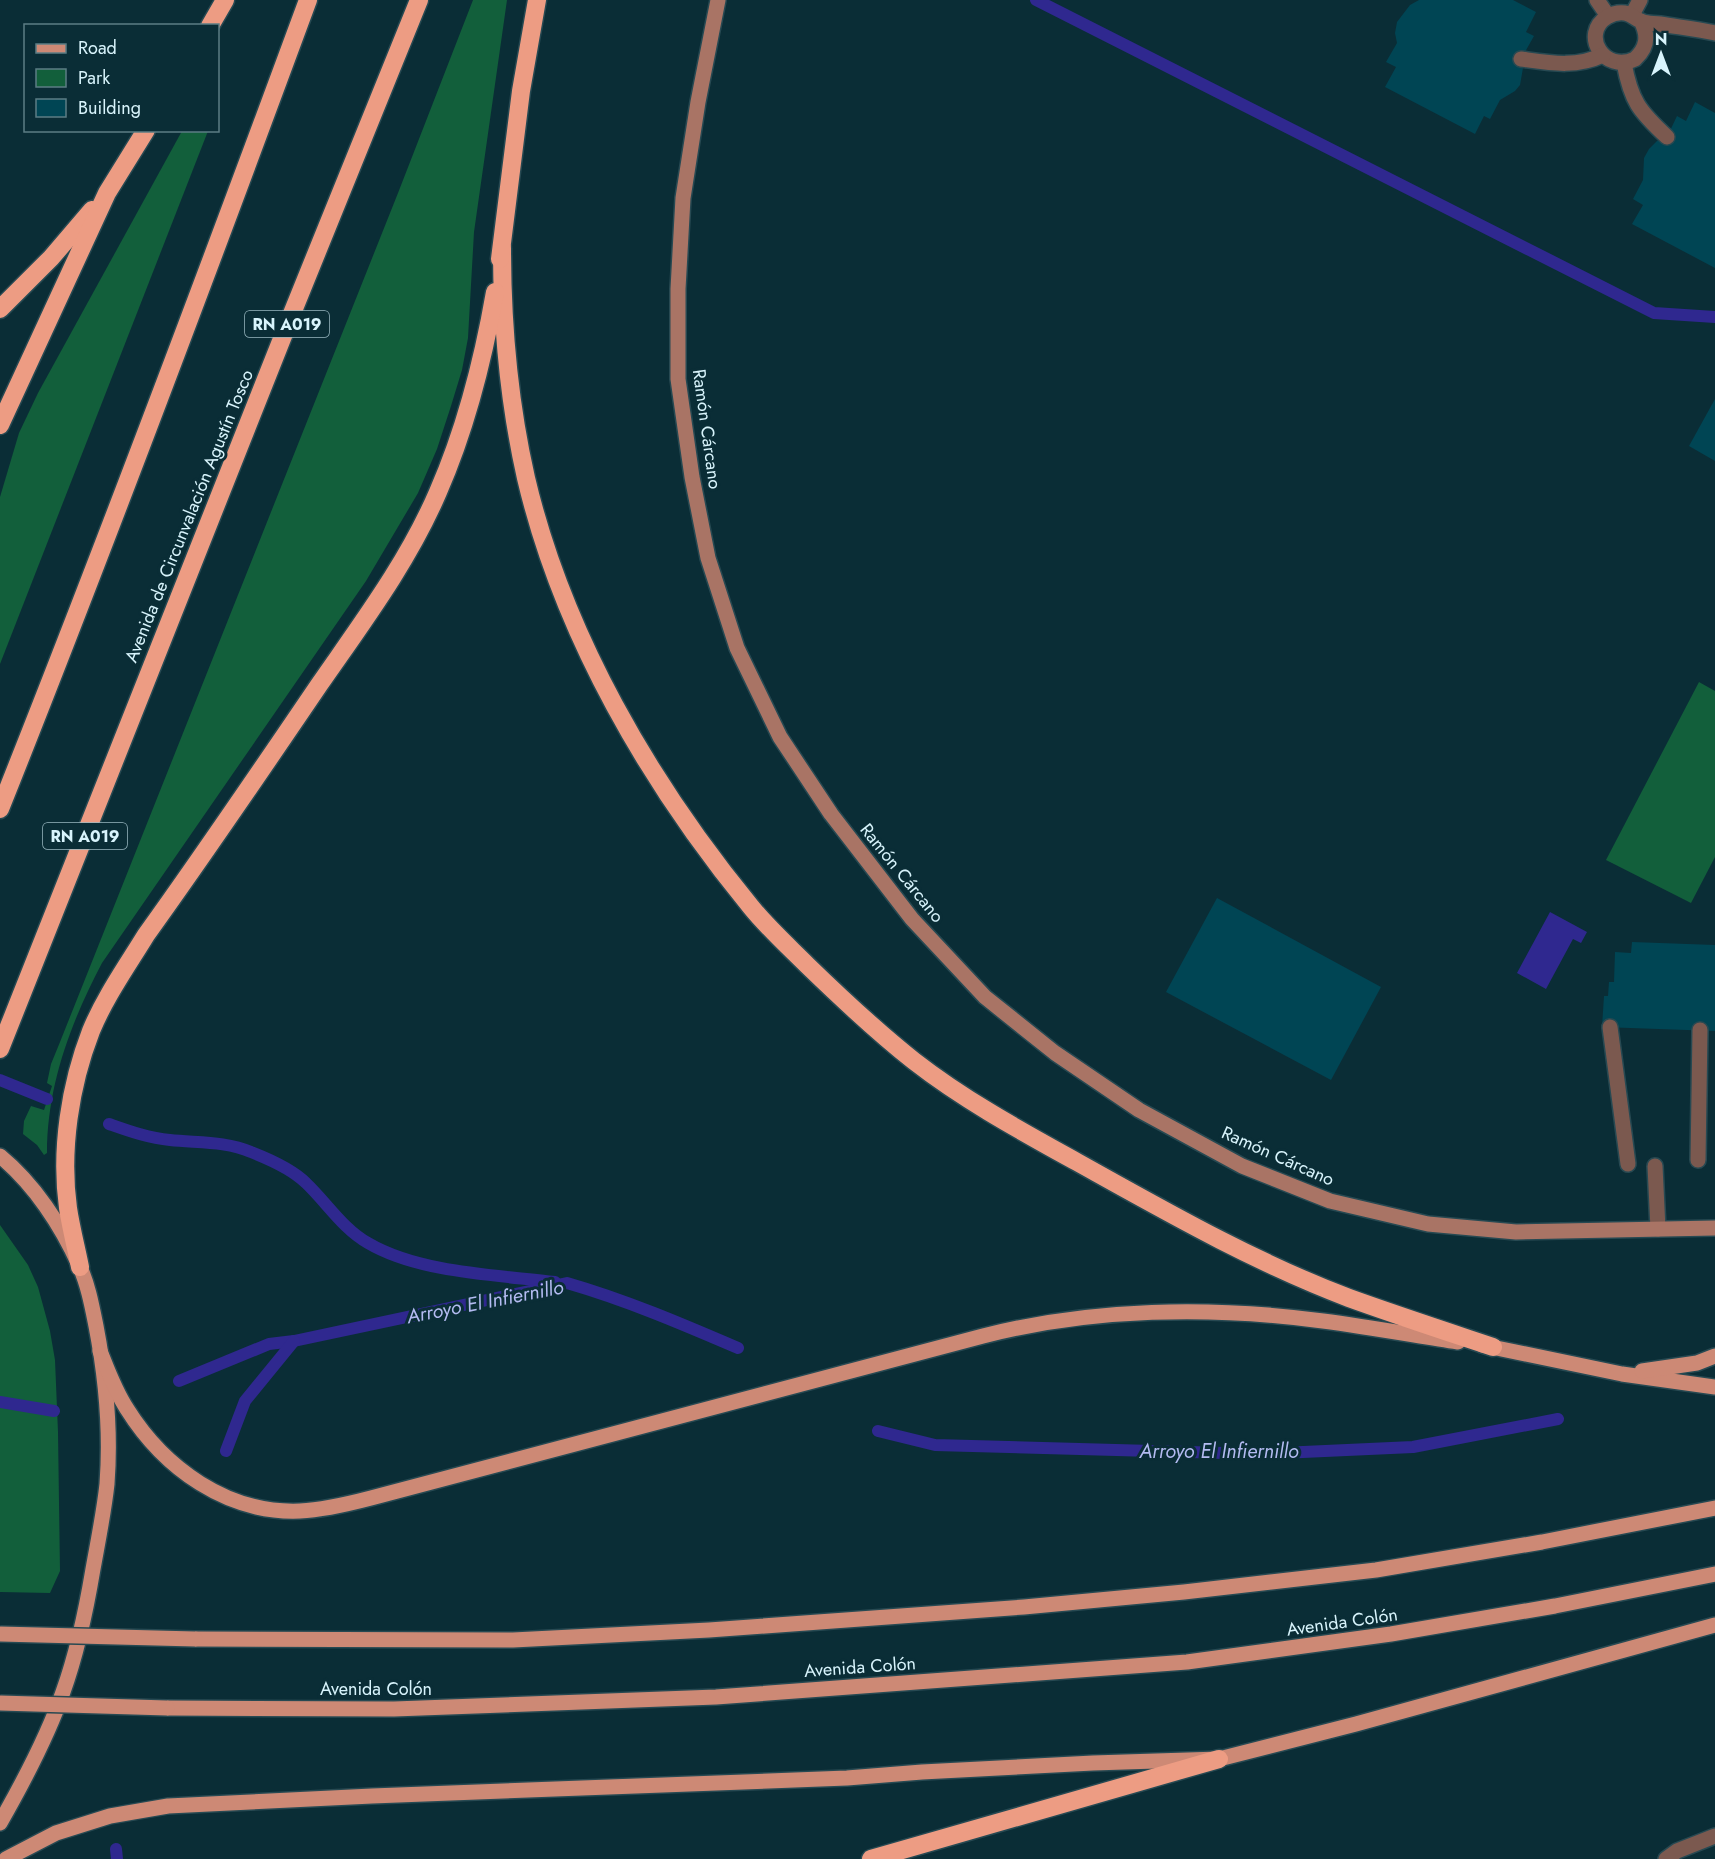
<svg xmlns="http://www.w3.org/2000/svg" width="1715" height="1859" viewBox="0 0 1715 1859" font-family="Jost,sans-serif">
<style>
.green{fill:#125f3b}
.water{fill:#2f288f}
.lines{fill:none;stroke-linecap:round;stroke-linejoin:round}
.stream{stroke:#2f288f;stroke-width:12}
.building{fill:#004554}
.service-casing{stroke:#274952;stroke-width:18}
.pedestrian-casing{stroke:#274952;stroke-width:18}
.minor-casing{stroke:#274952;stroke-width:18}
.secondary-casing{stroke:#274952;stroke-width:18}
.primary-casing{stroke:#274952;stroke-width:18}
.motorway-casing{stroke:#274952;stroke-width:21}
.service{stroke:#7b594f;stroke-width:15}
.pedestrian{stroke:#7b594f;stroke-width:15}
.minor{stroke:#7b594f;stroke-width:15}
.secondary{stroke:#a97465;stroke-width:15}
.primary{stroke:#cd8975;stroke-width:15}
.motorway{stroke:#ed9c83;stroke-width:18}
.primary-bridge-casing{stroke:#274952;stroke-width:18;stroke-linecap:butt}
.primary-bridge{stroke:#cd8975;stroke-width:15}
.labels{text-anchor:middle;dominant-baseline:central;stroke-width:6;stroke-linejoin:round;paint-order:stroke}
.shield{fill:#0a2d36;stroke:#9ab8c1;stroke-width:1.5}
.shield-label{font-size:16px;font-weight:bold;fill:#d8f4fc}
.street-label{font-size:18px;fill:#d8f4fc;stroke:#0a2d36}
.water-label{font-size:20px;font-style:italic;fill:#b3bbf1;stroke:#0a2d36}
</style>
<rect width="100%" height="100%" fill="#0a2d36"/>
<g class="green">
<path d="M473,0H507L474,232L468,338L462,370L451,406L437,449L418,493L366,581L102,963C71,1022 47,1085 47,1153L44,1155L37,1145L23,1134L24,1121L31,1106L44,1110L52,1086L47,1083L51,1064L60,1042L398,193Z"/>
<path d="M182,131H208L0,664V497L19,433L38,393Z"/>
<path d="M1699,682L1715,691V857L1691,903L1606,860Z"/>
<path d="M0,1225L28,1265L38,1287L50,1331L55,1360L58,1432L60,1571L50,1593L0,1592V1406L57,1415V1407L0,1398Z"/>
</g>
<path class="water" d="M1550,912L1587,932L1581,943L1573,939L1546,989L1517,973Z"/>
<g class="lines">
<g class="stream">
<path d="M1036,0L1654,313L1715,317"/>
<path d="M0,1080L47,1099"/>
<path d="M109,1124C129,1131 148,1138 170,1140C197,1143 226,1141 251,1152C269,1159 292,1169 306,1183C327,1203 343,1229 368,1243C419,1273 497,1275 555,1282"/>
<path d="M179,1381L269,1344L294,1341L567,1283C626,1300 682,1324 738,1348"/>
<path d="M0,1402L54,1411"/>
<path d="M878,1431L935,1445L1261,1454L1413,1447L1558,1419"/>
<path d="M226,1451L245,1401L294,1341"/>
<path d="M116,1849L117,1859"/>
</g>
</g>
<g class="building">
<path d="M1419,0H1513L1536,12L1526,32L1534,36L1521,59L1523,68L1520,85L1515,91L1500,100L1490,119L1484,116L1475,134L1385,87L1396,67L1386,62L1397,43L1395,33L1397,22L1410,5Z"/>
<path d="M1695,102L1715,113V268L1632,224L1643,205L1633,199L1643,180L1644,158L1649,149L1657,141L1667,137L1677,116L1686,121Z"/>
<path d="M1715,399V461L1689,446Z"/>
<path d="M1217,898L1381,987L1331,1080L1166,992Z"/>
<path d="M1632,942L1715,945V1031L1602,1027L1604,996H1608L1609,982H1614L1615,952L1631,953Z"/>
</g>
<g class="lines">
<defs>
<g id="service">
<path d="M1698,1160L1700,1030"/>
<path d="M1655,1166L1658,1229"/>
</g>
<g id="pedestrian">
<path d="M1597,0L1608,16"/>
<path d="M1632,15L1640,0"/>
<path d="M1641,21C1649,36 1647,48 1635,59C1604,74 1580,34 1607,17C1612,14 1619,12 1625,13C1632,14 1635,19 1641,21C1646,24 1654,23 1660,24C1678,27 1697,29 1715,33"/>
<path d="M1521,59C1550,63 1576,68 1603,55"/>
<path d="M1624,63C1631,101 1639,111 1667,137"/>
<path d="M1610,1027L1628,1164"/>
</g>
<path id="minor" d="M1666,1859L1677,1851L1715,1836"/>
<path id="secondary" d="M718,0L698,102L683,198L678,289V379L692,477L708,558L737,648L780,737L831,814L912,919L985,997L1055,1053L1139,1110L1242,1166L1330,1201L1428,1224L1516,1232L1715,1228"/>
<g id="primary">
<path d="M0,1156C34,1184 61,1225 79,1265C88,1284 92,1306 96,1326C106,1378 111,1431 107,1484C104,1512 98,1541 93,1569C86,1611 77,1653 63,1692C47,1738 24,1781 0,1823"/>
<path d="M1482,1345L1622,1374L1715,1387"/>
<path d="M100,1351C108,1371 115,1391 127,1409C164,1468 227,1514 300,1511C324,1510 348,1504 371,1498L983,1336C1092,1308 1211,1306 1323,1321C1368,1327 1413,1335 1458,1342"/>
<path d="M1642,1371L1697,1363L1715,1356"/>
<path d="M195,1639L513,1640L709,1630L1024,1607L1184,1592L1376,1570L1542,1542L1715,1508"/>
<path d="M167,1708L394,1709L716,1697L1187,1662L1391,1634L1555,1606L1715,1574"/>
<path d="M6,1859L56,1833L110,1816L168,1806L372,1796L847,1778L922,1772L1093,1763L1219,1759L1356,1724L1715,1625"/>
</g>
<g id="motorway">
<path d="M210,26L225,0"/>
<path d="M502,248C502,326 509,403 526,478C563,635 650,784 751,907C768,928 788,946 807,965C841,998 876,1031 914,1061C964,1100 1021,1131 1077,1162C1165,1211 1254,1262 1349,1298C1396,1315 1445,1331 1493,1347"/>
<path d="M500,259L521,91L537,0"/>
<path d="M0,309L51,258L92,210"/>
<path d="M0,425L107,193L146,130"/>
<path d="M0,809C107,541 208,271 308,0"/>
<path d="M0,1049L289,321L419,0"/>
<path d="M80,1267C76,1247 71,1228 68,1208C60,1150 70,1085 91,1031C105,997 127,966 146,935C205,853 262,769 319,685C362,623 408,562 438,492C466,428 483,361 495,292"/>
<path d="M871,1859L1219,1759"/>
</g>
</defs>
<use href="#service" class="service-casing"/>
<use href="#pedestrian" class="pedestrian-casing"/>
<use href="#minor" class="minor-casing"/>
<use href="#secondary" class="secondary-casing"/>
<use href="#primary" class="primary-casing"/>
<use href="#motorway" class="motorway-casing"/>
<use href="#service" class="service"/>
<use href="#pedestrian" class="pedestrian"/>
<use href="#minor" class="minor"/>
<use href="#secondary" class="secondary"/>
<use href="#primary" class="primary"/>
<use href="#motorway" class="motorway"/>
<defs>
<g id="primary-bridge">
<path d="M0,1634L195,1639"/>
<path d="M0,1703L167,1708"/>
</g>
</defs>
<use href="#primary-bridge" class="primary-bridge-casing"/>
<use href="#primary-bridge" class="primary-bridge"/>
</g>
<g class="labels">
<g class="shield">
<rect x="245" y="311" width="84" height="26" rx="4.5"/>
<rect x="43" y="823" width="84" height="26" rx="4.5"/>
</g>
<g class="shield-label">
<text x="287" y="324">RN A019</text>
<text x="85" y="836">RN A019</text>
</g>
<g class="street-label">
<text transform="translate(707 429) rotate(82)">Ramón Cárcano</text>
<text transform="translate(189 516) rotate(-68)">Avenida de Circunvalación Agustín Tosco</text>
<text transform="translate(902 873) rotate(51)">Ramón Cárcano</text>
<text transform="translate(1278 1156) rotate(24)">Ramón Cárcano</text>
<text transform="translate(1342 1622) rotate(-8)">Avenida Colón</text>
<text transform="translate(860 1667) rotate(-4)">Avenida Colón</text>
<text x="376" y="1689">Avenida Colón</text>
</g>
<g class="water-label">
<text transform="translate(485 1302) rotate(-11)">Arroyo El Infiernillo</text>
<text x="1219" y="1451">Arroyo El Infiernillo</text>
</g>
</g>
<rect x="24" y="24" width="195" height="108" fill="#0a2d36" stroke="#5c7d85" stroke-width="1.5"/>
<rect x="36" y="44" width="30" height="9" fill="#cd8975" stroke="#5c7d85" stroke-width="1.5"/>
<text x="78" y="54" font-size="18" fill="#d8f4fc">Road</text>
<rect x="36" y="69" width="30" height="18" fill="#125f3b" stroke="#5c7d85" stroke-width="1.5"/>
<text x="78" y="84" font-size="18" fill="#d8f4fc">Park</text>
<rect x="36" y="99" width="30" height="18" fill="#004554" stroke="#5c7d85" stroke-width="1.5"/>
<text x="78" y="114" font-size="18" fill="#d8f4fc">Building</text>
<g transform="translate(1661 54)" stroke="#0a2d36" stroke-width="4.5" paint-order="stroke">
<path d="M0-4.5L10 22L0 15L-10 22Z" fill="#d8f4fc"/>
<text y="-9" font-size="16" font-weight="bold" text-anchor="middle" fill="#d8f4fc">N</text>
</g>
</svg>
